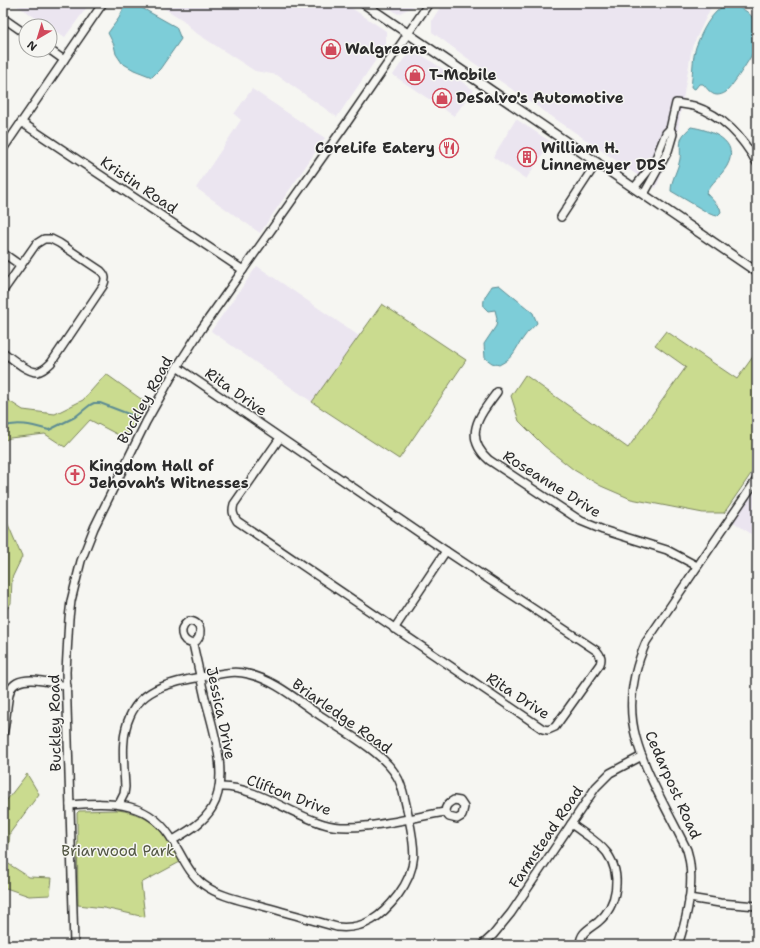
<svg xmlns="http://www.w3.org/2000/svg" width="760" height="948" viewBox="0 0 760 948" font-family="'Shantell Sans',sans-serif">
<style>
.built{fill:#ebe5f0}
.green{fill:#cadb8f;stroke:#7a835d}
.water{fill:#7dcdd8;stroke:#5c8c93}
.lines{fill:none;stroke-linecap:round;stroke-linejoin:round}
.stream{stroke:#5c8c93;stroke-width:2}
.minor-casing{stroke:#2b2b2b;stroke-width:10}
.major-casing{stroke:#2b2b2b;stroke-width:11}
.minor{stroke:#f6f6f2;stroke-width:7}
.major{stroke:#f6f6f2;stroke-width:8}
.labels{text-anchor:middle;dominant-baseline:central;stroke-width:3;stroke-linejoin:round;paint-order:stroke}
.poi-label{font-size:15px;font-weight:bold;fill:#2b2b2b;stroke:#f6f6f2;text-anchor:start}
.street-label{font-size:15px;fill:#2b2b2b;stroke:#f6f6f2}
.park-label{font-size:15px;fill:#535744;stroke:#f6f6f2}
</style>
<rect width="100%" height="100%" fill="#f6f6f2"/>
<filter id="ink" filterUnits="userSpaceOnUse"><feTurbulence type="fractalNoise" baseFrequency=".025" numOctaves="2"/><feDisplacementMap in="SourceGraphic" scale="8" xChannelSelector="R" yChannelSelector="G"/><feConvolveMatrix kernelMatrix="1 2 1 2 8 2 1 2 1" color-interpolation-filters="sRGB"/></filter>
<g filter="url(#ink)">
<g class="built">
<path d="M13,3H90L65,37L50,28V26H48Z"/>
<path d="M156,3H344L386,31V45L337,117L277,75L255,71L193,31L183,20Z"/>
<path d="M382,3H417L416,5L398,14Z"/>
<path d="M443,3H713L692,47L677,134L656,188L474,63L432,32V20Z"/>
<path d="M415,53L422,55L474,90L454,116L393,75L403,60L408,54Z"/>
<path d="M252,89L325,138L260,233L196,188L241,120L234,114Z"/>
<path d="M516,119L551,142L526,179L493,157Z"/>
<path d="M257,266L359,336L312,402L211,331Z"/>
<path d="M757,485V538L732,521Z"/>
</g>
<g class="green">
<path d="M382,304L466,360L399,459L312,402Z"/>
<path d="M666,331L737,379L757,351V465L724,513H703L631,499L601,486L574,470L544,446L519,421L511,396L525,375L628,448L686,367L655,345Z"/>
<path d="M106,374L148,404L126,439L90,420L65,447L45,434L10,438L3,441V397L23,410L55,414L83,400Z"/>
<path d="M3,513L22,557L12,578L11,603L3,615Z"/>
<path d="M27,774L39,794L10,833L7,863L29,877L52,878L50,895L29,896L3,887V805Z"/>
<path d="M118,810C154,815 164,833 180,862L141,883L145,917L104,908L78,905L77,813L79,811Z"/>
</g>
<g class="water">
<path d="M126,3H133L176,27L181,39L160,69L152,77L134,70L122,63L116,54L114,45L108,33L119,18Z"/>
<path d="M725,5C748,6 760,19 757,43C756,51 732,87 726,92C723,94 720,95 717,95C711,95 707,88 703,84H699L695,89L691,87C693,75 692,59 696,47C702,31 710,14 725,5Z"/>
<path d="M691,127C711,130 741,141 727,166C721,176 711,183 706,193L720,208L721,212L717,216L710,214L671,191C671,180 678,170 680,159C681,152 679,144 682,137C684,133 688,130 691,127Z"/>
<path d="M499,285L533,313L537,323C533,328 527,332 524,337C514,350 515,357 499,365L492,363L485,358L484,344L496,326L497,318L495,310L488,311L484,307C482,298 488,293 492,286Z"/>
</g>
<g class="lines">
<path class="stream" d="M3,427C18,421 34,426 49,430L75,417L90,405L94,403H100L139,418"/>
<defs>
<g id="minor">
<path d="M3,18L26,34"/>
<path d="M50,50L64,60"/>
<path d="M21,122L243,270"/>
<path d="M3,149L103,3"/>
<path d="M634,188L647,172L656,158L666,133L670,129L676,103C682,104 688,105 694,106C724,116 742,137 757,163"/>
<path d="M644,194L668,151L673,134L670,129"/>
<path d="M561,217L597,162"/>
<path d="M3,253L20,265"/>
<path d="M3,291L36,244L44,239H51L59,243L101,271C106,276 106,279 103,286L51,363C47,367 43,371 37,372C27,372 11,358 3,352"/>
<path d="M177,367L446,551L597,651C601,656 602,658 600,664L555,727L548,730L543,729L237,521C233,515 232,511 234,504L280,438"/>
<path d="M497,392C480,415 462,436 489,460L581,521L603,530L667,550L697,566"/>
<path d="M189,621C203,622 203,637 193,644C180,641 178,628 189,621Z"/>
<path d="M394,629L446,551"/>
<path d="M3,734C7,720 6,704 10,691C17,672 52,683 67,686"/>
<path d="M219,787C253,785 292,815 324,824C354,834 413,817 445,812"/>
<path d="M454,800L460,801L464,807L462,816L457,819L449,817L445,812C445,806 448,803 454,800Z"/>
<path d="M70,805C112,802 151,800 174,843C183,858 190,875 204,885C219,896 240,900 258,905C285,912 311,920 337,927C365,930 382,916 398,895C421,864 414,844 407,809C404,798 403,785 396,775C381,751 345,732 321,716C298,701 275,680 248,674C234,670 220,674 207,676C178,681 143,686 130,716C120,737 124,765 125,787L124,794L119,804"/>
<path d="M571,824C583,833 598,841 607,853C622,874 618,905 598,922C589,929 580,932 580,945"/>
<path d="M173,840C188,831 203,823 212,808C230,778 213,728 205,698C201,680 197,662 193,644"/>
<path d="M689,898L720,903L757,906"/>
<path d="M74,945L66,672L69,618L71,601L81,561L94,528L146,422L177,367L202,328L348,121L429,3"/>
<path d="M482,945L493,935L511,913L596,787L610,773L642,756"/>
<path d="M678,945C688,915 696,880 687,850C670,815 646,775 636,738C627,706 633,672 646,642L757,479"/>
</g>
<path id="major" d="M363,3L757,272"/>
</defs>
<use href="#minor" class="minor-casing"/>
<use href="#major" class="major-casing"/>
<use href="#minor" class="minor"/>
<use href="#major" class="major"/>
</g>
</g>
<defs>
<symbol id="shop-ring" viewBox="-11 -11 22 22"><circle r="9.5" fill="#f6f6f2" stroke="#d1495b" stroke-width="1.5"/><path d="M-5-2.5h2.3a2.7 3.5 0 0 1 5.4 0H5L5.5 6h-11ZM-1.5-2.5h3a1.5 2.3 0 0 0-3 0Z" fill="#d1495b"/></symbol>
<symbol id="restaurant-ring" viewBox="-11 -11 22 22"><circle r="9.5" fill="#f6f6f2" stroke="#d1495b" stroke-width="1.5"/><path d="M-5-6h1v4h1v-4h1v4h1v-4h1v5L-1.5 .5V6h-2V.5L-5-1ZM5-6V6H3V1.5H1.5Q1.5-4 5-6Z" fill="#d1495b"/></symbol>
<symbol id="building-ring" viewBox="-11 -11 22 22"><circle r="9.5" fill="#f6f6f2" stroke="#d1495b" stroke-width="1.5"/><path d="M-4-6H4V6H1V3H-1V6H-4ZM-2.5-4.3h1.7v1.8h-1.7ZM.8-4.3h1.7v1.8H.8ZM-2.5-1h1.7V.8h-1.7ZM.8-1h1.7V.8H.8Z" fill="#d1495b"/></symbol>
<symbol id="church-ring" viewBox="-11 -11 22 22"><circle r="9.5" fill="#f6f6f2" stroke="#d1495b" stroke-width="1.5"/><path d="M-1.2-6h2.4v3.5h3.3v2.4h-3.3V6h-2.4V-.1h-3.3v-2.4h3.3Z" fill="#d1495b"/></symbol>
</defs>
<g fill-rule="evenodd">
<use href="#shop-ring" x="320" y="38" width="22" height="22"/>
<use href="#shop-ring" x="404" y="64" width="22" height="22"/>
<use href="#shop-ring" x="431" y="87" width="22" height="22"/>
<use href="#restaurant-ring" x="438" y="137" width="22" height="22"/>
<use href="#building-ring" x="516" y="146" width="22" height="22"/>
<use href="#church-ring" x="64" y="464" width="22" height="22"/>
</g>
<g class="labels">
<g class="poi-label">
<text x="345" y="49">Walgreens</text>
<text x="429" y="75">T-Mobile</text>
<text x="456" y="98">DeSalvo's Automotive</text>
<text x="435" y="148" text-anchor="end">CoreLife Eatery</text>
<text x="541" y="148">William H.<tspan x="541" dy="17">Linnemeyer DDS</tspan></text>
<text x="89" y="466">Kingdom Hall of<tspan x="89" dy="17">Jehovah’s Witnesses</tspan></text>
</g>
<g class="street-label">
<text transform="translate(139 185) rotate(34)">Kristin Road</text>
<text transform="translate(236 392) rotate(35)">Rita Drive</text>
<text transform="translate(145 400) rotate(-61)">Buckley Road</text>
<text transform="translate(552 484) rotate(32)">Roseanne Drive</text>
<text transform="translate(518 696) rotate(33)">Rita Drive</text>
<text transform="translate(221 713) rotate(78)">Jessica Drive</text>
<text transform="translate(342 716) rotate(35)">Briarledge Road</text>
<text transform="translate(55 723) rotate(-91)">Buckley Road</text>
<text transform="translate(673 785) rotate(66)">Cedarpost Road</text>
<text transform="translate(289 795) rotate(21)">Clifton Drive</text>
<text transform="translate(546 837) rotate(-56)">Farmstead Road</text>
</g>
<g class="park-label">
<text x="118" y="851">Briarwood Park</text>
</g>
</g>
<rect width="760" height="948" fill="none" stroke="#f6f6f2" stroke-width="16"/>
<rect x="8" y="8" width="744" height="932" fill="none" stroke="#2b2b2b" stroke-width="1.5" filter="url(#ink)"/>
<g transform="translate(38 38) rotate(218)"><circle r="19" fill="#f6f6f2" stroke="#a5a5a2"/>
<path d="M0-3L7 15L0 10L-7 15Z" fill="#d1495b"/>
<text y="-6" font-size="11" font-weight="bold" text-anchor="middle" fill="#2b2b2b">N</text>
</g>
</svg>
